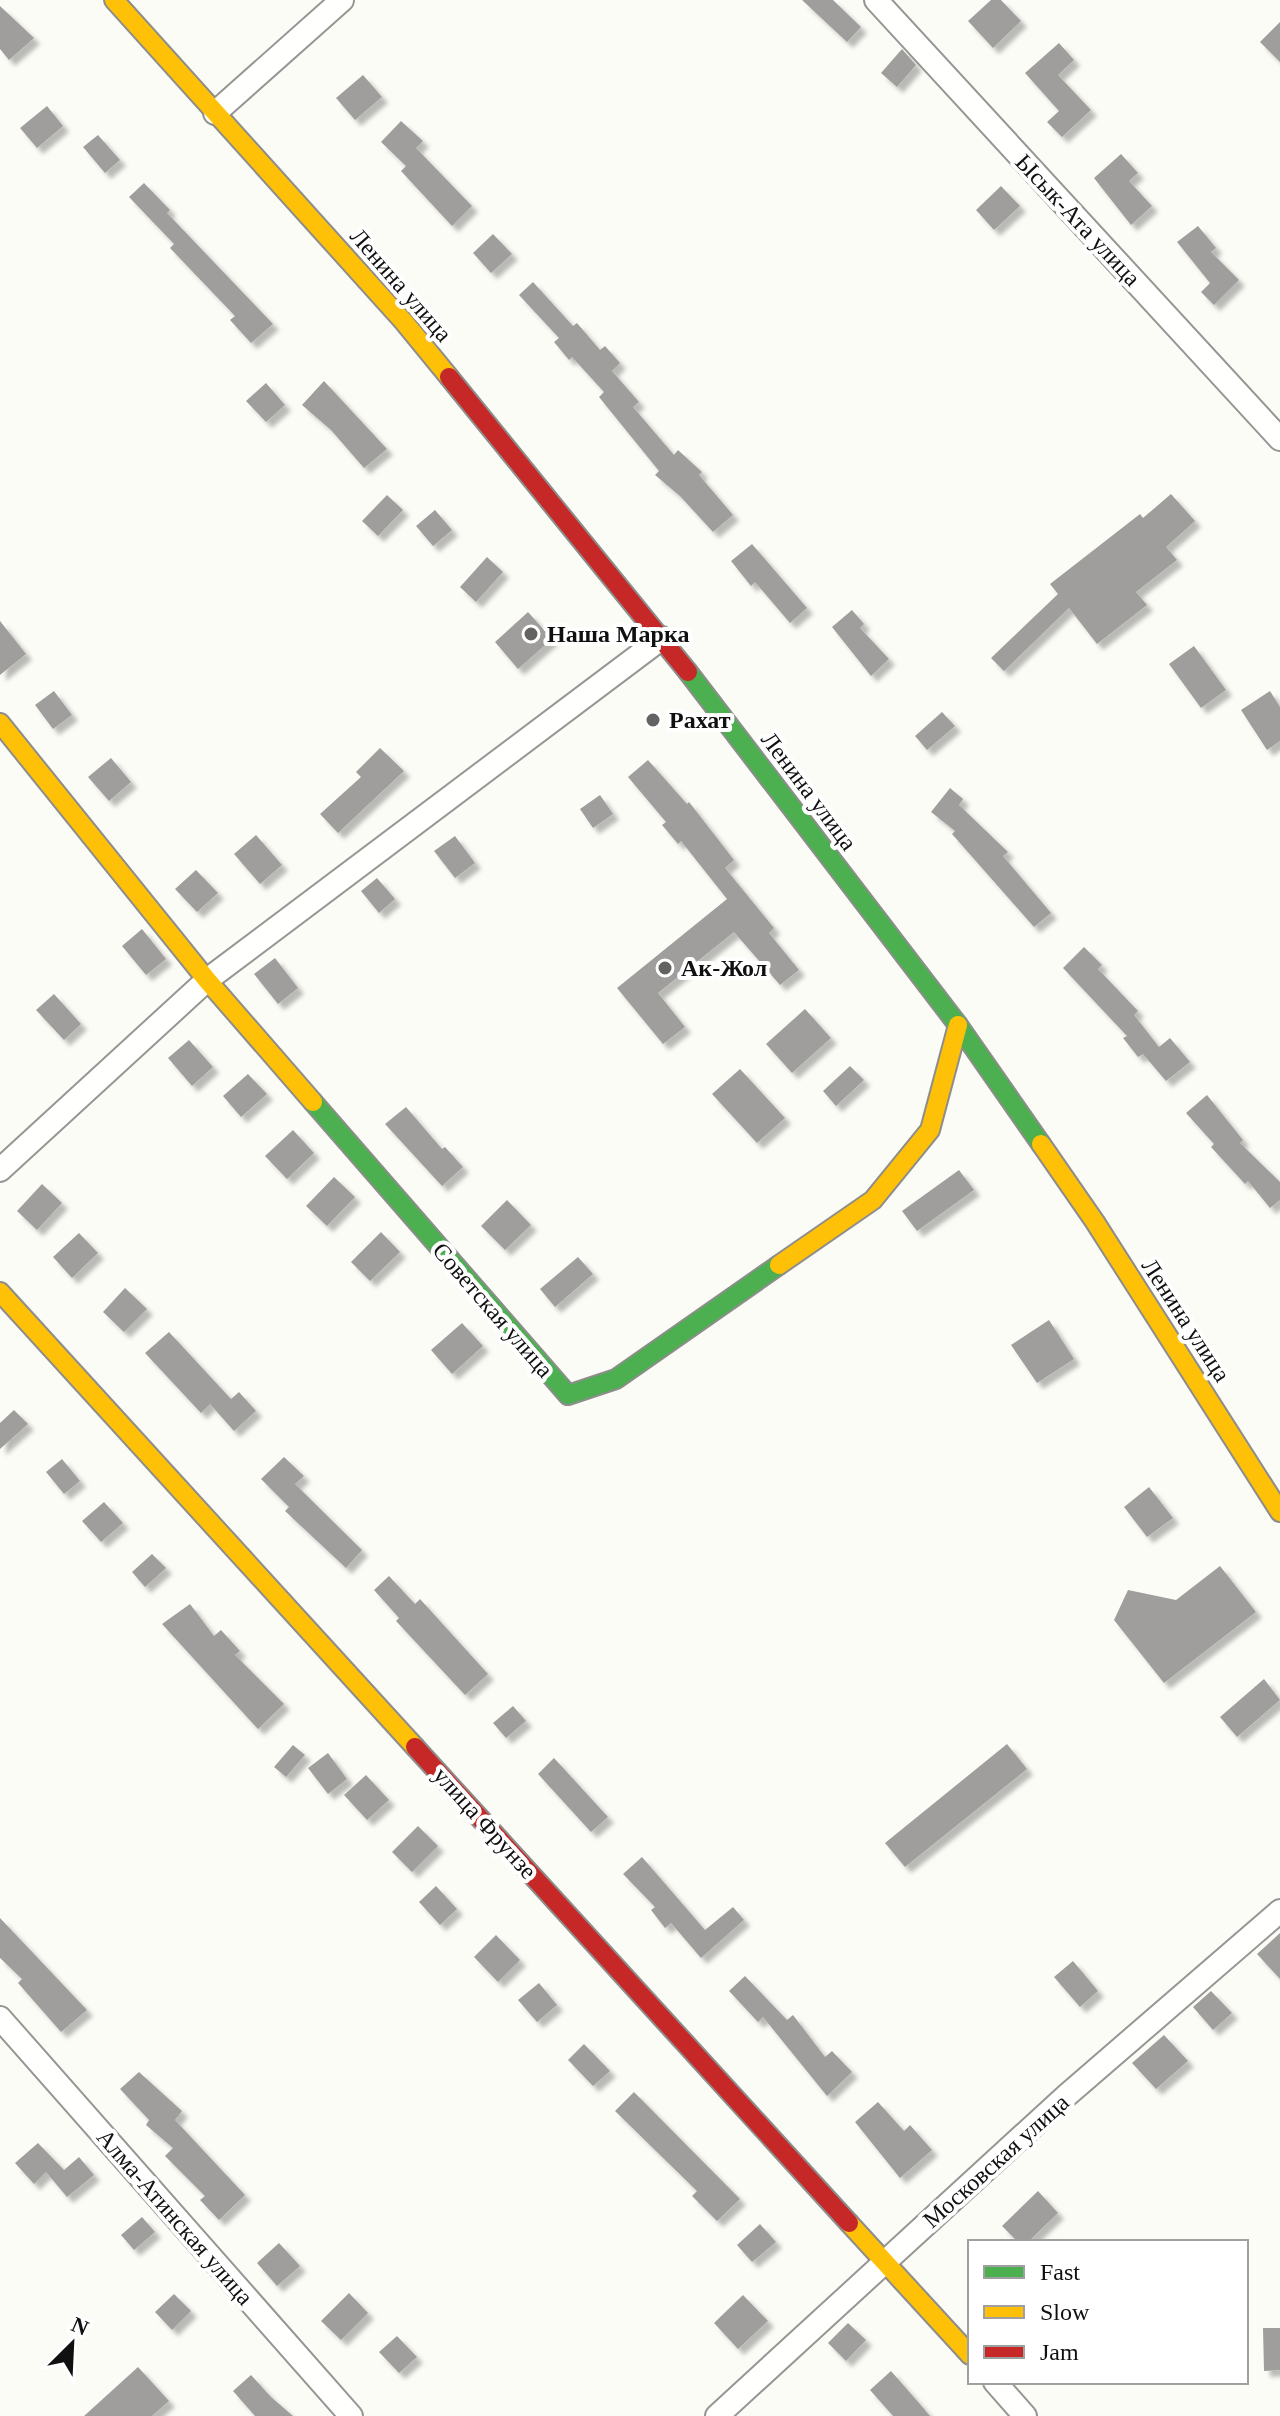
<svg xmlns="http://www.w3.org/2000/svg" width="1280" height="2416" viewBox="0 0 1280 2416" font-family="'Times New Roman',serif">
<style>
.building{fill:#a09e9c;filter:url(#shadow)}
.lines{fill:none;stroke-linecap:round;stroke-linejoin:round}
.street-casing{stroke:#969694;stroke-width:26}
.fast-casing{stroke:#8d8d8b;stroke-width:22}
.slow-casing{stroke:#8d8d8b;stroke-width:22}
.jam-casing{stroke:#8d8d8b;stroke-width:22}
.street{stroke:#fffffe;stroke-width:22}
.fast{stroke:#4caf50;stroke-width:18}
.slow{stroke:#ffc107;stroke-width:18}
.jam{stroke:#c62828;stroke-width:18}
.poi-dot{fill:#636361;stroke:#fff;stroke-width:3}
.labels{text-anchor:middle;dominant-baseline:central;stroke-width:8;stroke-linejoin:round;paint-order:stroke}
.street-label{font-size:24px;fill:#101010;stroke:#fff}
.poi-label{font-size:24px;font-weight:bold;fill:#101010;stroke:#fff;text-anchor:start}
</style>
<defs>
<filter id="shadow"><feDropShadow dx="6" dy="6" stdDeviation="2" flood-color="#0004"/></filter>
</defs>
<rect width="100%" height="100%" fill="#fcfcf7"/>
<g class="building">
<path d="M802,0H833L861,27L847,42Z"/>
<path d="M991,0H1001L1021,21L993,48L968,21Z"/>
<path d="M0,6L34,38L9,60L0,49Z"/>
<path d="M1280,22V62L1260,42Z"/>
<path d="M1059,43L1074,60L1058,75L1091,110L1062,137L1047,122L1059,111L1025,73Z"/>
<path d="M902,49L916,65L897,87L881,73Z"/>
<path d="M363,75L382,97L355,120L336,98Z"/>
<path d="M47,106L63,126L37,148L20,128Z"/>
<path d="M401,121L423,141L416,148L472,206L452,226L401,171L406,166L381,142Z"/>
<path d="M98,135L120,160L105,173L83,147Z"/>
<path d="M1121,154L1138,173L1129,181L1152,206L1131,225L1094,178Z"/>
<path d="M144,183L170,210L167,213L273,324L251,343L230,320L235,316L170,248L174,244L129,197Z"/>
<path d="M1001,186L1020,206L994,230L976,210Z"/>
<path d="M1198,226L1216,248L1211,252L1239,280L1214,305L1201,292L1210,283L1177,242Z"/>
<path d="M493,234L512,254L491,273L473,253Z"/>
<path d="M533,282L573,326L577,323L600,350L605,346L620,363L612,371L639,402L633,407L674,455L678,450L702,472L699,475L733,515L713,532L680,496L655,475L659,471L599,397L604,392L572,357L569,360L554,342L559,338L519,295Z"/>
<path d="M324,381L387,449L364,468L331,430L302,405Z"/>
<path d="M266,383L285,405L266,422L246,401Z"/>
<path d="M1171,494L1195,521L1166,547L1177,560L1136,592L1147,605L1097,644L1069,608L1004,671L991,658L1058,594L1050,584L1140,514L1143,518Z"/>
<path d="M387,495L403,510L378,536L362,521Z"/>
<path d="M435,510L452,530L433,546L416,526Z"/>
<path d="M752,544L807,608L790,623L755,582L751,586L731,561Z"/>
<path d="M487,557L503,572L476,602L460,587Z"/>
<path d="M852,610L864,624L860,628L889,659L871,676L832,627Z"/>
<path d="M528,612L552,639L518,669L495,642Z"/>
<path d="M0,621L26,654L0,675Z"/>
<path d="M1194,646L1226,690L1201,708L1169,664Z"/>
<path d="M54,691L72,715L53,729L35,705Z"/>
<path d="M1270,691L1280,707V741L1267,750L1241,710Z"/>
<path d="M942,712L955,726L927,750L915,736Z"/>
<path d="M380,748L404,771L338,833L320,814L361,777L356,772Z"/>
<path d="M111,758L131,782L109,801L88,777Z"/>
<path d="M648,760L687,804L689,802L734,860L725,868L774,928L769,933L799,970L780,985L734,932L658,993L685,1027L663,1044L617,988L727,899L681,841L678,844L662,825L666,822L628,777Z"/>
<path d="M950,788L963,799L959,805L1008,852L1003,856L1051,913L1034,927L952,834L955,831L931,812Z"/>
<path d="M600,795L613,814L593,828L580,809Z"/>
<path d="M256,835L282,865L260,884L234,854Z"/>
<path d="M455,836L475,863L455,878L434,851Z"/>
<path d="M196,870L218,893L197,912L175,889Z"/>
<path d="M377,878L395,899L379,913L361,891Z"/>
<path d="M142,929L166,959L146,975L122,946Z"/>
<path d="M1084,947L1102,965L1098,969L1138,1011L1134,1015L1159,1047L1170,1038L1190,1062L1166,1081L1143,1054L1138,1057L1123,1038L1127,1036L1063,968Z"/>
<path d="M275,958L298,988L278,1004L254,974Z"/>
<path d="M54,994L81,1024L64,1040L36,1010Z"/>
<path d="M805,1009L831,1038L792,1073L766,1044Z"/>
<path d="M189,1040L213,1067L192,1086L168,1058Z"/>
<path d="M850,1066L864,1080L836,1106L823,1091Z"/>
<path d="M740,1069L785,1118L757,1143L712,1094Z"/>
<path d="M248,1074L267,1094L241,1117L223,1096Z"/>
<path d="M1207,1095L1243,1140L1240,1143L1280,1182V1200L1270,1208L1248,1181L1245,1184L1222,1159L1211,1147L1214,1144L1186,1113Z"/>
<path d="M406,1107L442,1149L445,1147L463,1167L442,1186L385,1124Z"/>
<path d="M293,1130L314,1153L287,1179L265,1156Z"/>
<path d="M959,1170L974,1190L917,1231L902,1211Z"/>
<path d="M334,1177L355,1197L327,1226L306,1206Z"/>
<path d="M42,1184L62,1203L37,1230L17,1211Z"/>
<path d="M507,1200L531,1225L505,1250L481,1226Z"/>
<path d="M381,1232L400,1252L370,1281L351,1262Z"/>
<path d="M79,1233L98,1253L72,1278L53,1257Z"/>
<path d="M578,1257L593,1274L555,1307L540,1289Z"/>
<path d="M125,1288L147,1309L124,1332L103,1312Z"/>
<path d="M1049,1320L1074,1359L1037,1383L1011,1345Z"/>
<path d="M462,1323L483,1346L452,1374L431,1350Z"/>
<path d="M169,1332L231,1399L239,1392L256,1411L234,1431L210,1404L201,1413L145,1353Z"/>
<path d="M14,1410L28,1424L0,1449V1423Z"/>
<path d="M284,1457L304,1476L295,1484L362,1550L346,1568L285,1511L289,1507L261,1479Z"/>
<path d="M62,1459L80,1481L64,1494L46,1472Z"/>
<path d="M1149,1487L1173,1518L1147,1537L1124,1507Z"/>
<path d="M104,1502L123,1523L101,1542L82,1521Z"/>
<path d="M152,1554L166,1568L145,1587L132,1572Z"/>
<path d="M1220,1566L1256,1612L1164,1683L1114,1620L1128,1590L1176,1600Z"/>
<path d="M389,1576L415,1604L420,1599L488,1674L465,1695L396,1621L399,1618L374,1590Z"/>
<path d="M190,1604L214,1636L221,1630L240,1651L235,1655L284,1704L258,1729L162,1624Z"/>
<path d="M1264,1679L1280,1700L1237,1737L1220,1717Z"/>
<path d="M513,1706L526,1721L506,1738L493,1723Z"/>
<path d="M1007,1744L1027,1769L905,1867L885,1843Z"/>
<path d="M293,1745L305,1755L286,1777L274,1767Z"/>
<path d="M328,1753L347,1779L328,1794L308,1768Z"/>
<path d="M554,1758L608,1817L591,1832L538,1774Z"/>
<path d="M366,1775L389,1800L367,1820L344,1795Z"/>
<path d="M418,1826L438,1846L412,1872L392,1852Z"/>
<path d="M642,1857L705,1930L733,1907L744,1920L701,1958L671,1923L665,1928L651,1910L655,1907L623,1874Z"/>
<path d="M436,1886L457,1909L440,1925L419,1902Z"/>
<path d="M0,1918L87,2010L61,2032L18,1983L22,1979L0,1958Z"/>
<path d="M1280,1933V1979L1257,1954Z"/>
<path d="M496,1935L520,1960L498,1982L474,1957Z"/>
<path d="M1073,1961L1098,1991L1080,2007L1054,1977Z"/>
<path d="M745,1976L787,2020L793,2015L825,2057L832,2051L852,2072L827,2096L763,2017L758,2022L729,1991Z"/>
<path d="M539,1983L557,2005L537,2022L518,2000Z"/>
<path d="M1211,1991L1232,2013L1213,2030L1193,2007Z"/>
<path d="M1164,2035L1188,2061L1156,2089L1132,2063Z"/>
<path d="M584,2044L610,2071L593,2086L568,2060Z"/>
<path d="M139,2072L182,2111L175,2120L245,2195L219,2220L200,2200L205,2196L165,2156L173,2148L146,2125L149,2120L120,2089Z"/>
<path d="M634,2092L740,2199L717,2221L692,2196L697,2191L615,2111Z"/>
<path d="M878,2102L904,2131L910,2125L932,2150L900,2178L855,2122Z"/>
<path d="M38,2143L64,2170L79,2157L94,2175L67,2197L46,2172L34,2184L15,2163Z"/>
<path d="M1038,2191L1058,2213L1028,2242H1018L1002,2226Z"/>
<path d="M142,2217L155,2232L134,2250L121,2235Z"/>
<path d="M760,2224L776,2242L752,2262L737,2245Z"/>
<path d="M279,2243L300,2266L277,2286L257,2263Z"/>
<path d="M349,2293L368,2313L341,2340L321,2321Z"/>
<path d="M174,2294L191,2311L172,2330L155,2312Z"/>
<path d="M743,2295L768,2321L738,2349L714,2323Z"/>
<path d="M848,2323L866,2340L846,2361L828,2343Z"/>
<path d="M1263,2328H1280V2370L1264,2371Z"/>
<path d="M397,2336L417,2357L399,2373L379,2352Z"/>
<path d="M138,2367L169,2401L152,2416H84Z"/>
<path d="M891,2371L919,2403L930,2416H893L870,2390Z"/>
<path d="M251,2375L271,2397L293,2416H255L233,2391Z"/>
</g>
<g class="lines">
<defs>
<g id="street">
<path d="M876,0L1280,439"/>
<path d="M215,113L342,0"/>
<path d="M0,1170L207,980L662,638"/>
<path d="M0,2018L351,2416"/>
<path d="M995,2382L1025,2416"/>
<path d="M717,2416L1066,2096L1280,1911"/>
</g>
<g id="fast">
<path d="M688,672L958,1025L1041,1144"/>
<path d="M313,1102L568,1395L616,1379L779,1265"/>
</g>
<g id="slow">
<path d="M114,0L404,322L449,377"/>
<path d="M0,723L207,980L313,1102"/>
<path d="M1041,1144L1095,1222L1280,1512"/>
<path d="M779,1265L873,1200L930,1130L958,1025"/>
<path d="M0,1292L415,1747"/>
<path d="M849,2223L970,2355"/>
</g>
<g id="jam">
<path d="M449,377L688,672"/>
<path d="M415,1747L849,2223"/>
</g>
</defs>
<use href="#street" class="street-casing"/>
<use href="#fast" class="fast-casing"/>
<use href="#slow" class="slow-casing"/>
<use href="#jam" class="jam-casing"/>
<use href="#street" class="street"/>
<use href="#fast" class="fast"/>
<use href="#slow" class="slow"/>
<use href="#jam" class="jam"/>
</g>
<g class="poi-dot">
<circle cx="531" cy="634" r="8"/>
<circle cx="653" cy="720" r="8"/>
<circle cx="665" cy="968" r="8"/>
</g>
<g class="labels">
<g class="street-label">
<text transform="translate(1078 220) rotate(47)">Ысык-Ата улица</text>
<text transform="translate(401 285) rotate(49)">Ленина улица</text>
<text transform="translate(809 791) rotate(53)">Ленина улица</text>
<text transform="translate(493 1310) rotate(49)">Советская улица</text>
<text transform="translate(1186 1320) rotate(57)">Ленина улица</text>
<text transform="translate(485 1823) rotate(48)">улица Фрунзе</text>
<text transform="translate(996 2161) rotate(-42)">Московская улица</text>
<text transform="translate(175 2217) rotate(49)">Алма-Атинская улица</text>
</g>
<g class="poi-label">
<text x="547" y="634">Наша Марка</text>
<text x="669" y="720">Рахат</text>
<text x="681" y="968">Ак-Жол</text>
</g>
</g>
<rect x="968" y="2240" width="280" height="144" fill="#ffffff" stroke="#9f9f9f" stroke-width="2"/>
<rect x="984" y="2266" width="40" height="12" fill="#4caf50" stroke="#9f9f9f" stroke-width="2"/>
<text x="1040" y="2280" font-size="24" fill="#101010">Fast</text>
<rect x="984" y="2306" width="40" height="12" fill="#ffc107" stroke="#9f9f9f" stroke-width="2"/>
<text x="1040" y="2320" font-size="24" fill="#101010">Slow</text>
<rect x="984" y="2346" width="40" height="12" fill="#c62828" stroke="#9f9f9f" stroke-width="2"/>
<text x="1040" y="2360" font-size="24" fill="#101010">Jam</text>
<g transform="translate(72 2344) rotate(24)" stroke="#ffffff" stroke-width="6" paint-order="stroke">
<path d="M0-6L14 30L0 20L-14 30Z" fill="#101010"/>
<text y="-12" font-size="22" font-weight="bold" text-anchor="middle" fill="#101010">N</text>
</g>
</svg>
